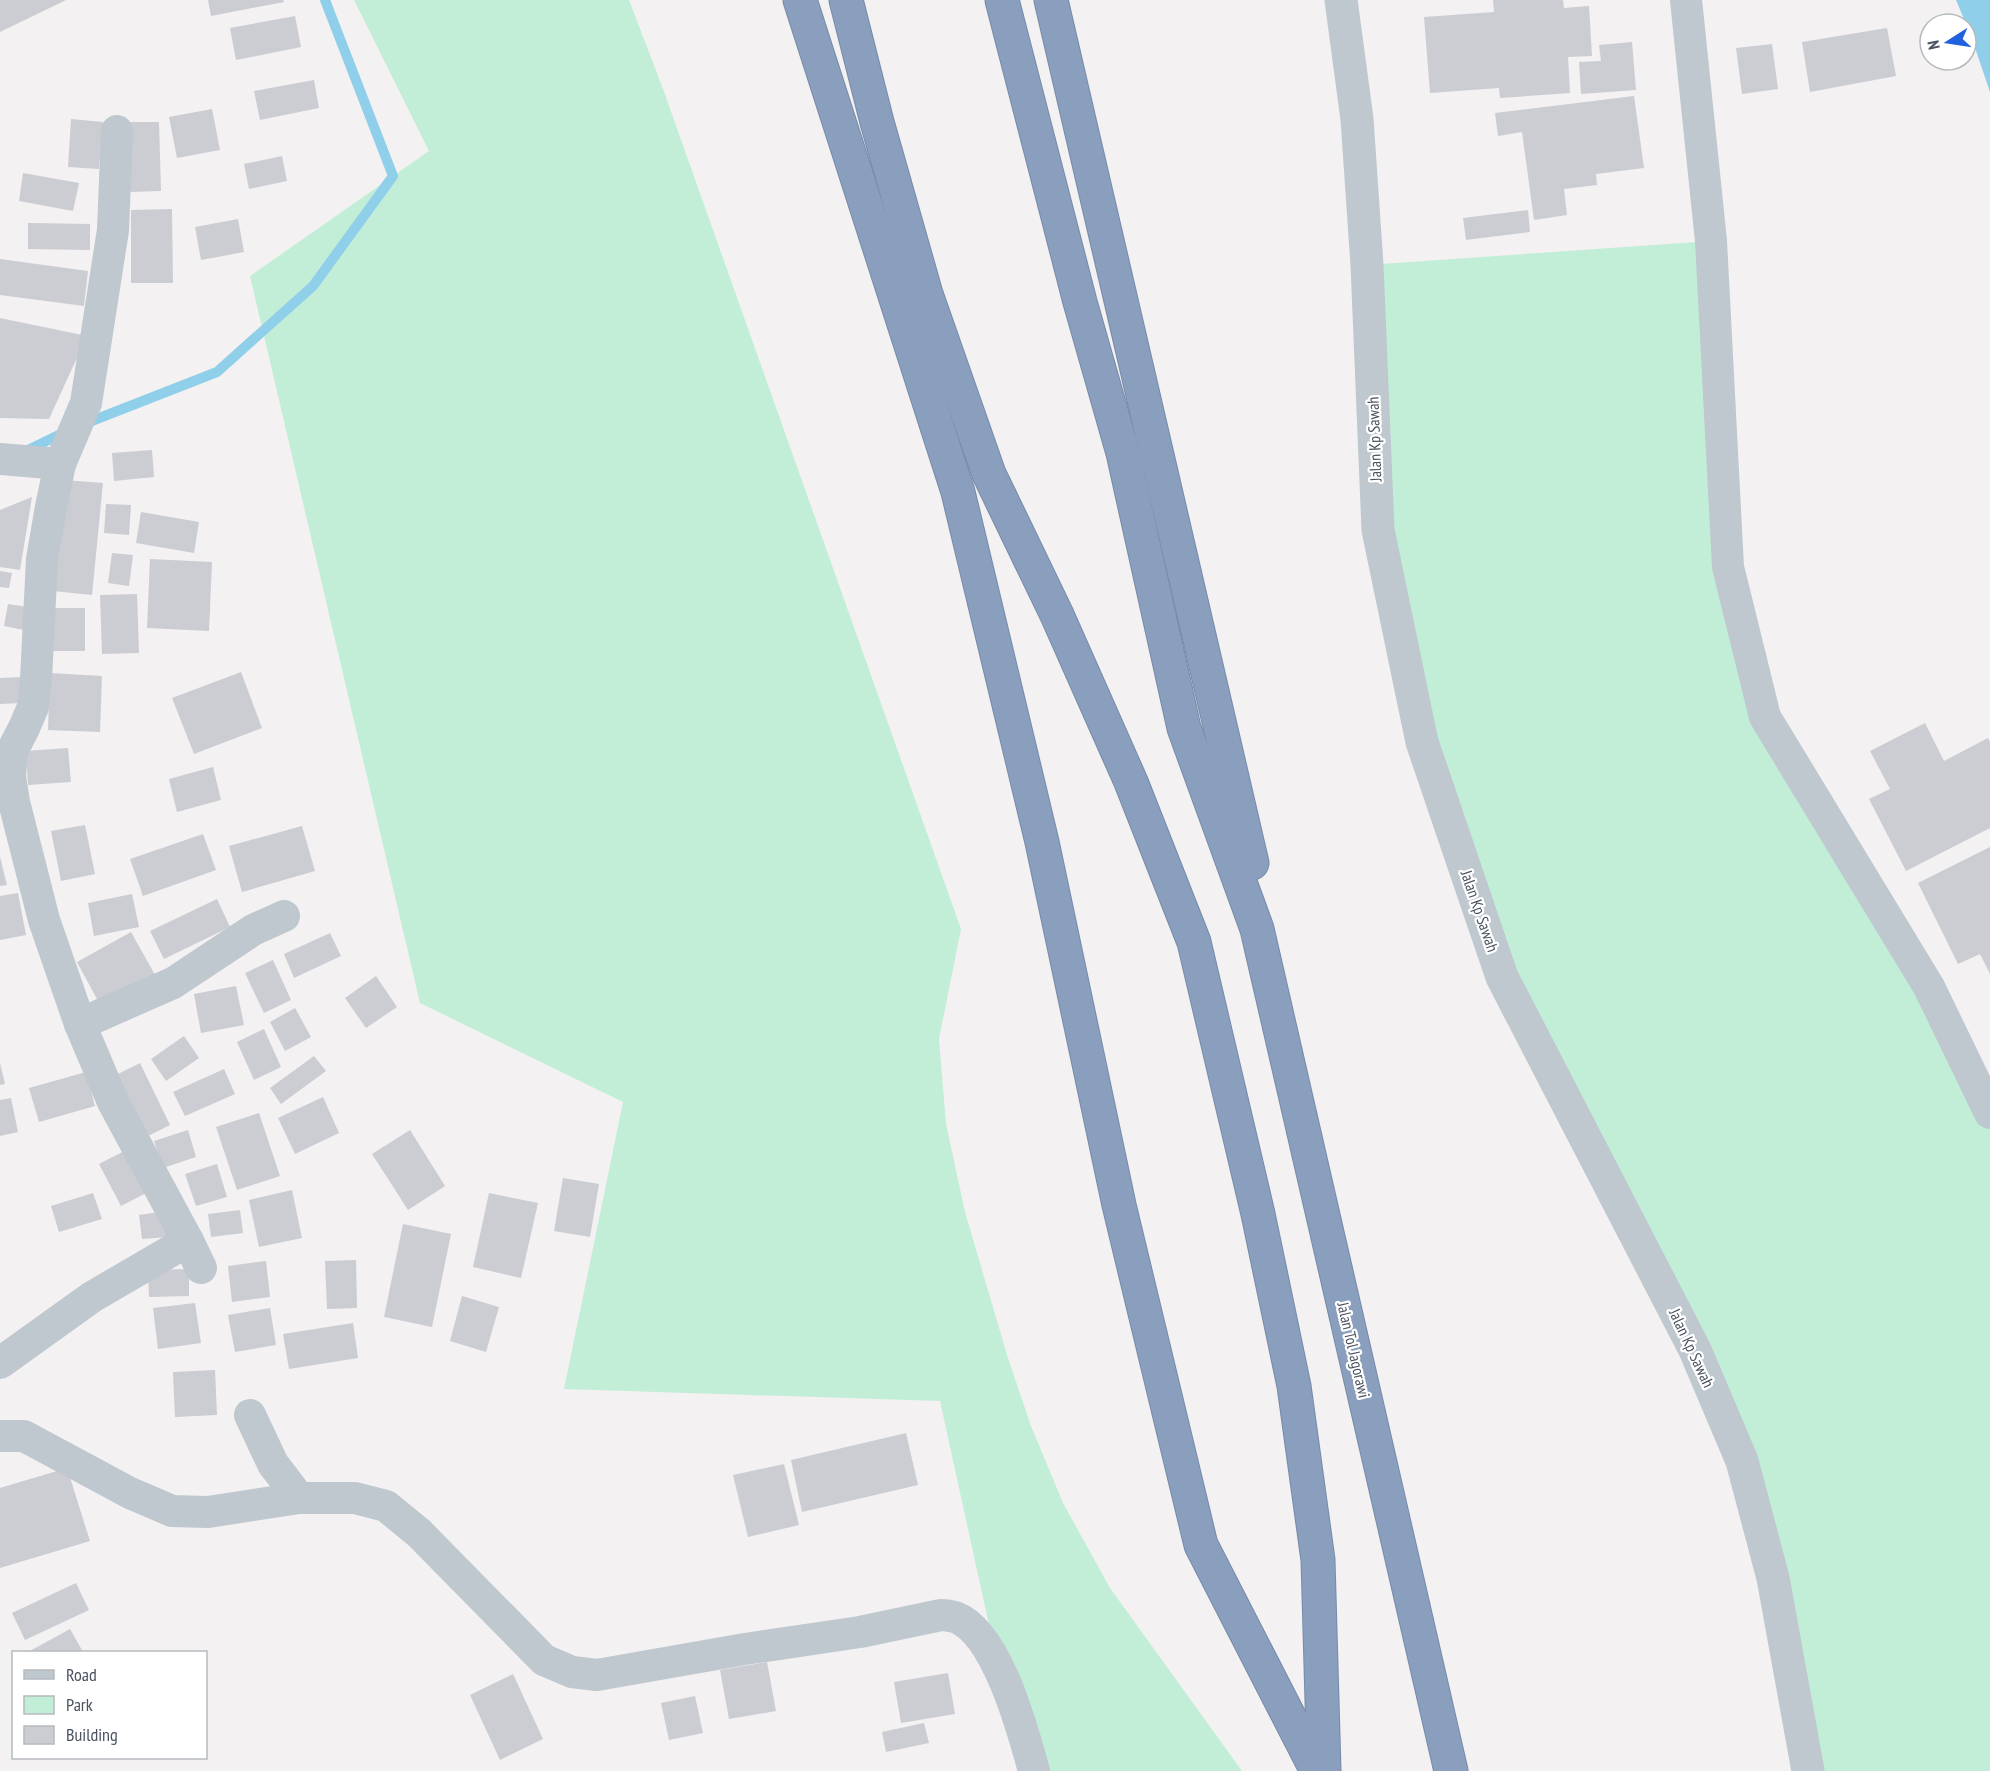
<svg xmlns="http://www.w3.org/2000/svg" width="1990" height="1771" viewBox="0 0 1990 1771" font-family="'PT Sans Narrow',sans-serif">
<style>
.green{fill:#c2eed7}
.water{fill:#90cfea}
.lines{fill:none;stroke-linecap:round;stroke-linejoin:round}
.stream{stroke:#90cfea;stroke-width:10}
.building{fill:#cbcdd3}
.motorway-casing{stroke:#768aa9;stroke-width:35}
.minor{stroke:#bfc7cf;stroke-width:32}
.tertiary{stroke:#bfc7cf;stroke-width:33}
.motorway{stroke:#8a9fbe;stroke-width:33}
.labels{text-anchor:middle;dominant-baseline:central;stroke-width:4.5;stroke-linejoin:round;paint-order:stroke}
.street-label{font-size:16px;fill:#49525e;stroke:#fff}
</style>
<rect width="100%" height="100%" fill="#f3f1f1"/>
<g class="green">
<path d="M354,0H629L663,89L961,929L939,1039L946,1124L965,1212L1007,1355L1031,1426L1063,1503L1110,1588L1242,1771H1033L998,1666L940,1401L564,1389L623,1102L420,1003L250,276L429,151Z"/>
<path d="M1711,241L1728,567L1765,717L1990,1113V1771H1806L1741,1458L1502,977L1378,530L1367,265Z"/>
</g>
<path class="water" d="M1956,0H1990V92L1971,36Z"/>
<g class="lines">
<g class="stream">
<path d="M84,424L217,372L313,286L393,176L325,0"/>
<path d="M24,452L67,431"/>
</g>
</g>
<g class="building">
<path d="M0,0H66L0,32Z"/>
<path d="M208,0H283L284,2L211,16Z"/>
<path d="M1493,0H1563L1564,8L1589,6L1592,56L1568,57L1570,93L1500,98L1499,88L1430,93L1424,17L1494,12Z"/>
<path d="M295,16L301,47L236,60L230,28Z"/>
<path d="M1887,28L1896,76L1810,92L1802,42Z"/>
<path d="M1632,42L1636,90L1581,94L1579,62L1601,61L1599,45Z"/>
<path d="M1772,44L1778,89L1742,94L1736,48Z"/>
<path d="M314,80L319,108L260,120L254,91Z"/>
<path d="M1634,96L1644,168L1596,174L1597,185L1564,189L1567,215L1534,220L1522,132L1498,136L1495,113Z"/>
<path d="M212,109L220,150L177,158L169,117Z"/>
<path d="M71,119L103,122L99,169L68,167Z"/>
<path d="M126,122H159L161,191L129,192Z"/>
<path d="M282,156L287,181L249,189L244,164Z"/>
<path d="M23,173L79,183L73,211L19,201Z"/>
<path d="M172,209L173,283H131V210Z"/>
<path d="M1528,210L1530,232L1466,240L1463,218Z"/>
<path d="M238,219L244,252L201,260L195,227Z"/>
<path d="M28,223L90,224V250L28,249Z"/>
<path d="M0,259L88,271L84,306L0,295Z"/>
<path d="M0,318L87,336L49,419L0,418Z"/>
<path d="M152,450L154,477L114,481L112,453Z"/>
<path d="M64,480L103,483L92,595L53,591Z"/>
<path d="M32,497L20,570L0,567V510Z"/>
<path d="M106,504L131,505L129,535L104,533Z"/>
<path d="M141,512L199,522L194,553L136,543Z"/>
<path d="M112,553L133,555L129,586L108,583Z"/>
<path d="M150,559L212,562L209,631L147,628Z"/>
<path d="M0,571L12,573L9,588L0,587Z"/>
<path d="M137,594L139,653L102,654L100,595Z"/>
<path d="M8,604L28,607L24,630L4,626Z"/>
<path d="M51,608H85V651H50Z"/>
<path d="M241,672L262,728L194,754L172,698Z"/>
<path d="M50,673L102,676L100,732L48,730Z"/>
<path d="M22,677L23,703L0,704V678Z"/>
<path d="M1925,723L1944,761L1988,738L1990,742V828L1906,871L1869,799L1890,789L1870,751Z"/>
<path d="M68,748L71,782L28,785L26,751Z"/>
<path d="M213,767L221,800L177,812L169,779Z"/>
<path d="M85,825L95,874L61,881L51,831Z"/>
<path d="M302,826L315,871L242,892L229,846Z"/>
<path d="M203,834L216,870L143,896L130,859Z"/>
<path d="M1990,847V974L1980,954L1958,964L1918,883Z"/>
<path d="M0,857L7,885L0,886Z"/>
<path d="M18,893L26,935L0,940V896Z"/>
<path d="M132,894L139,927L94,936L88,903Z"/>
<path d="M217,899L230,927L164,959L150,931Z"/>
<path d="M131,932L159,982L104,1012L77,962Z"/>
<path d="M330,933L341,956L294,978L284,954Z"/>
<path d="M273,960L291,1000L264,1013L245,973Z"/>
<path d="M376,976L397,1007L366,1028L345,998Z"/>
<path d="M236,986L244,1025L201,1033L194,994Z"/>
<path d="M295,1008L311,1037L285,1051L270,1022Z"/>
<path d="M264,1029L281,1067L254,1080L237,1042Z"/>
<path d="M184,1036L199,1058L166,1081L151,1059Z"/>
<path d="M314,1056L326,1071L281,1104L270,1088Z"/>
<path d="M0,1063L5,1084L0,1085Z"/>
<path d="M140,1063L170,1125L142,1139L112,1077Z"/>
<path d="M224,1069L235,1094L185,1116L173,1092Z"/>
<path d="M86,1072L95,1106L39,1122L29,1088Z"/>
<path d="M323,1097L339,1133L295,1154L278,1118Z"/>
<path d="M11,1098L18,1132L0,1136V1100Z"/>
<path d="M259,1113L280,1176L237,1190L216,1127Z"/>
<path d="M188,1130L196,1157L163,1168L154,1141Z"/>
<path d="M410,1130L445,1186L408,1210L372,1154Z"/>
<path d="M132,1147L154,1189L121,1206L99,1164Z"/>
<path d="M217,1164L227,1197L196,1206L185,1174Z"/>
<path d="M563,1178L599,1184L590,1237L554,1231Z"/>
<path d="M292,1190L302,1238L259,1247L249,1200Z"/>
<path d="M93,1193L102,1219L59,1232L51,1206Z"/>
<path d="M489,1193L538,1203L521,1278L473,1267Z"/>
<path d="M240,1210L243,1233L211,1237L208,1214Z"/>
<path d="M166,1211L169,1237L142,1239L139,1215Z"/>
<path d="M403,1224L451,1234L432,1327L384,1317Z"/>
<path d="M356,1260L357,1308L327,1309L325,1261Z"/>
<path d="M266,1261L270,1297L232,1302L228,1266Z"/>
<path d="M189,1269V1296L149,1297L148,1270Z"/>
<path d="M462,1296L499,1307L486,1352L450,1341Z"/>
<path d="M195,1303L201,1343L158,1349L153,1308Z"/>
<path d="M270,1308L276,1345L235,1352L228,1315Z"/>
<path d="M353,1323L358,1358L289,1369L283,1334Z"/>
<path d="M215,1370L217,1415L175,1417L173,1372Z"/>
<path d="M906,1433L918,1485L802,1512L791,1460Z"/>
<path d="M784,1464L799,1525L748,1537L733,1475Z"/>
<path d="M67,1468L90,1541L0,1568V1488Z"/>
<path d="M76,1583L89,1610L25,1640L12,1613Z"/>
<path d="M70,1629L83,1652H28Z"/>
<path d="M767,1662L776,1711L729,1719L720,1670Z"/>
<path d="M948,1673L955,1714L901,1723L894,1682Z"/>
<path d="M513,1674L543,1739L500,1760L470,1695Z"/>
<path d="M695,1696L703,1733L669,1740L661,1703Z"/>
<path d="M924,1723L929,1743L886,1752L882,1732Z"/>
</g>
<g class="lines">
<defs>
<g id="motorway">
<path d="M800,0L958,492L1042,842L1119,1205L1201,1545L1317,1771"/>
<path d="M846,0L877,122L926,294L989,474L1057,615L1131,782L1194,942L1258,1214L1294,1386L1318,1560L1324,1771"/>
<path d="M1002,0L1080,302L1123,453L1184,728L1257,929L1451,1771"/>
<path d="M1051,0L1252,863"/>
</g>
</defs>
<use href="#motorway" class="motorway-casing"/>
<g class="minor">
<path d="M1686,0L1711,241L1728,567L1765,717L1929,987L1990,1113"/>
<path d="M117,131L113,230L86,403L60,464L51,507L42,559L36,679L33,707L24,728L12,751L10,777L14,802L44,920L80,1024L113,1102L188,1241L201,1268"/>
<path d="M0,459L60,464"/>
<path d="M80,1024L173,983L253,930L284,916"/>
<path d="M0,1363L92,1297L188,1241"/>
<path d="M250,1415L273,1464L299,1498"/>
<path d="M0,1436H24L130,1493L172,1511L208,1512L299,1498H355L386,1506L419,1533L544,1660L572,1672L597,1675L745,1649L860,1632L941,1615C946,1615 951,1616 955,1617C997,1632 1023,1731 1034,1771"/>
</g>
<path class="tertiary" d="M1341,0L1357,119L1367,265L1378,530L1422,742L1502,977L1695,1350L1742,1461L1773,1578L1808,1771"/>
<use href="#motorway" class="motorway"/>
</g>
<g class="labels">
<g class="street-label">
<text transform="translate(1374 439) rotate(-92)">Jalan Kp Sawah</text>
<text transform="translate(1480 911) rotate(71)">Jalan Kp Sawah</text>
<text transform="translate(1692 1348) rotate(65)">Jalan Kp Sawah</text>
<text transform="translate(1354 1350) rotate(77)">Jalan Tol Jagorawi</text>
</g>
</g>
<rect x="12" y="1651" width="195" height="108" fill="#ffffff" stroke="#b6babf" stroke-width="1.5"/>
<rect x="24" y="1670" width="30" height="9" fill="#bfc7cf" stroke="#b6babf" stroke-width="1.5"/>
<text x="66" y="1681" font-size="18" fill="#49525e">Road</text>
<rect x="24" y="1696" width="30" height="18" fill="#c2eed7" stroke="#b6babf" stroke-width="1.5"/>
<text x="66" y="1711" font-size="18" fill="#49525e">Park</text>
<rect x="24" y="1726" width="30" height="18" fill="#cbcdd3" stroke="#b6babf" stroke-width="1.5"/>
<text x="66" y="1741" font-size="18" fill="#49525e">Building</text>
<g transform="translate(1948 42) rotate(258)"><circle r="28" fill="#ffffff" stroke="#b6babf" stroke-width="1.5"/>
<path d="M0-4.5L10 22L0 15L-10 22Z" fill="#1f61df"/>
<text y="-9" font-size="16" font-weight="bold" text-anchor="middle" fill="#49525e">N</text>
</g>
</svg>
